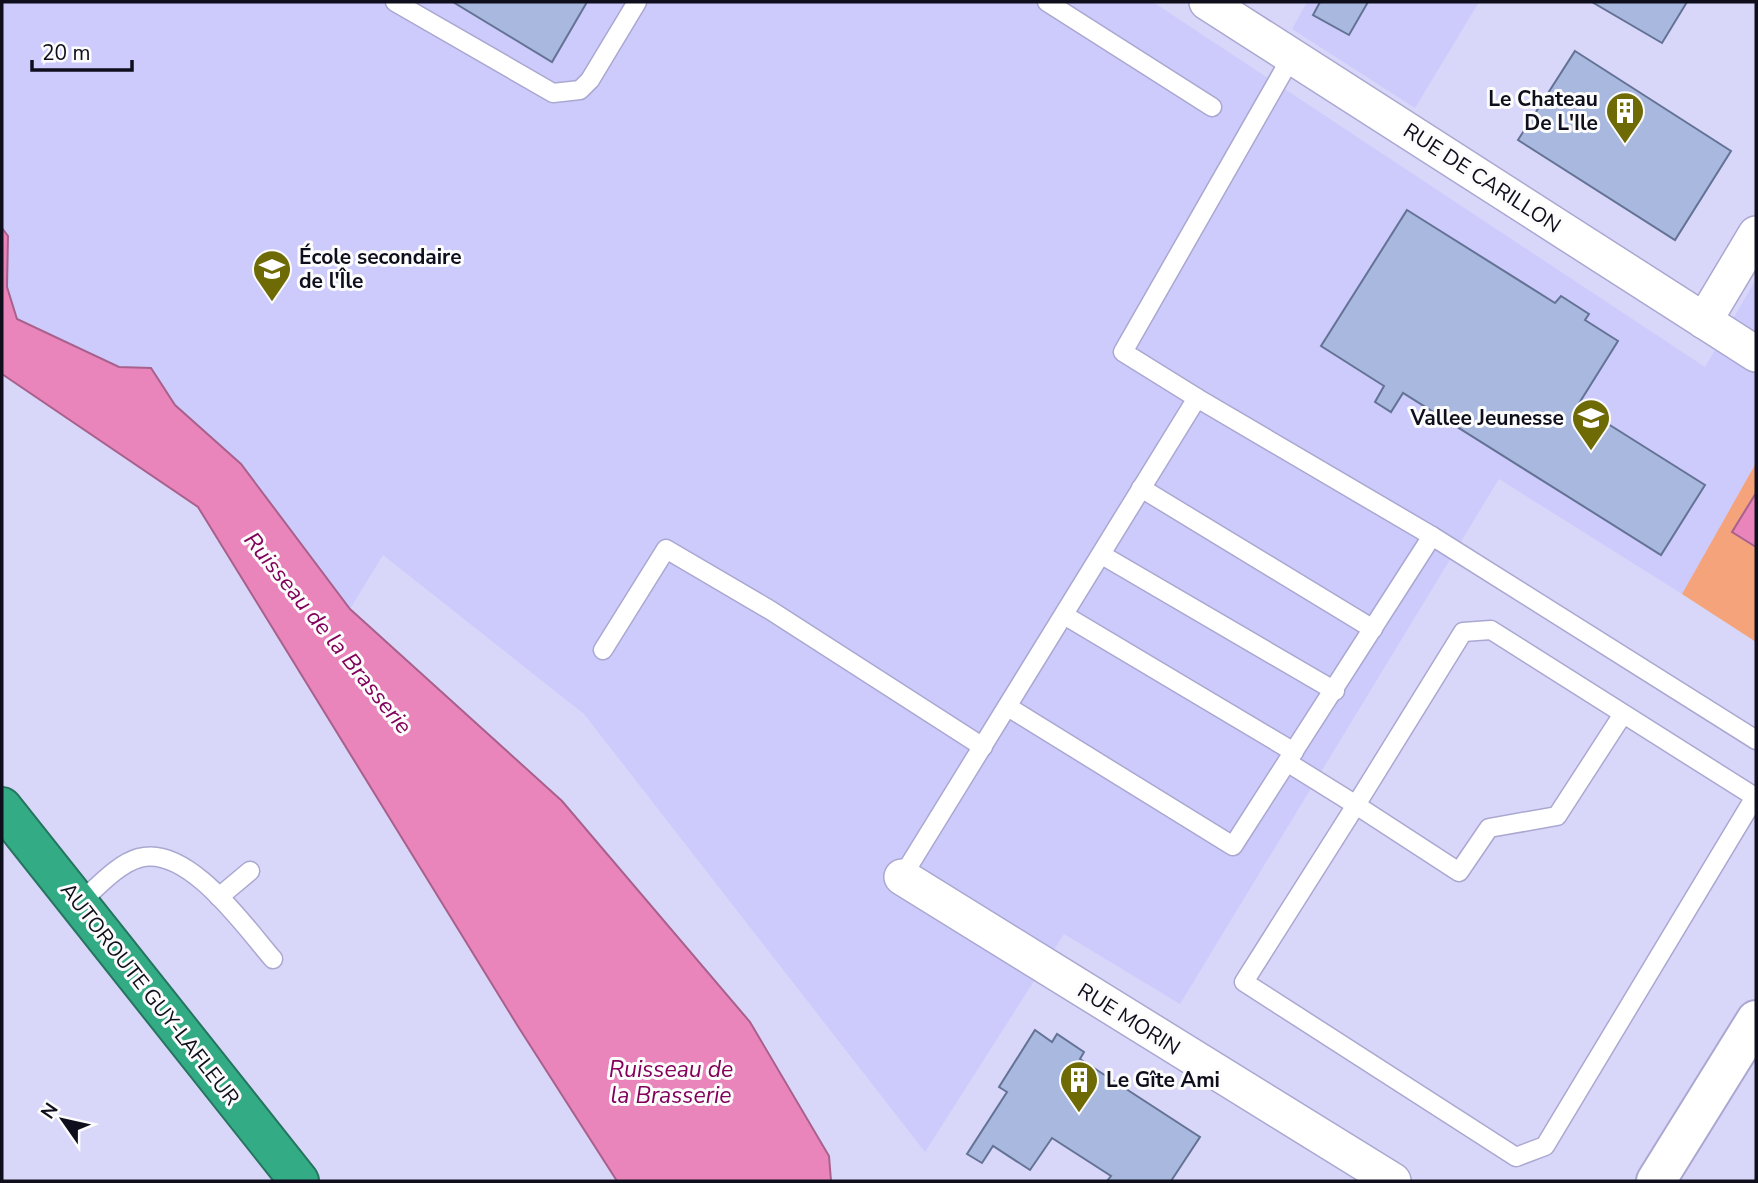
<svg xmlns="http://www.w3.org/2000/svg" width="1758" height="1183" viewBox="0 0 1758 1183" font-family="'Nunito Sans',sans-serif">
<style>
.built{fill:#cdcbfc}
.green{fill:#f4a37b}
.water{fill:#ea85bc;stroke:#a8618c;stroke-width:2}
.building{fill:#a8b8de;stroke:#647395;stroke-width:2}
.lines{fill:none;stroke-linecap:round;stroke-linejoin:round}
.service-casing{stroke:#aaa8d1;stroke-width:21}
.minor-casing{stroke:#aaa8d1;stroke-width:38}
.secondary-casing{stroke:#aaa8d1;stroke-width:42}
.motorway-casing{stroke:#267460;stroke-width:42}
.service{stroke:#fff;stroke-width:18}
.minor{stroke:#fff;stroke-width:35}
.secondary{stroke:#fff;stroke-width:38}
.motorway{stroke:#33ab84;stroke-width:38}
.labels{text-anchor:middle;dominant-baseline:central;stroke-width:6;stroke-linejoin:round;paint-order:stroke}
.poi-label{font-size:21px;font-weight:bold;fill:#0f0e1c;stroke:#fcfcfc;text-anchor:end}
.street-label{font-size:21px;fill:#0f0e1c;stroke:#fcfcfc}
.water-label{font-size:23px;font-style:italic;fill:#82005a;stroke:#fcfcfc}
</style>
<rect width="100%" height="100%" fill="#d8d7f9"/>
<g class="built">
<path d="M2,2H1153L1705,367L1756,279V463L1682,594L1499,479L1180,1004L1064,934L925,1152L584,714L383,555L350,609L241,464L175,405L151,368L119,367L17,319L7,287L8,236L2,228Z"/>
<path d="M1307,2H1479L1415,108L1292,29Z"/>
</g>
<path class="green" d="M1756,463V642L1682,594Z"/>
<g class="water">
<path d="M2,228L8,236L7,287L17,319L119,367L151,368L175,405L241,464L350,609L562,801L750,1022L829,1156L831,1181H617L519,1028L198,507L2,374Z"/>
<path d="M1756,493V547L1732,532Z"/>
</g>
<g class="building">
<path d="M453,2H587L552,62Z"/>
<path d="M1320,2H1368L1349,35L1313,15Z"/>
<path d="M1592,2H1687L1662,43Z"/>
<path d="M1575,51L1731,151L1675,240L1518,140Z"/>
<path d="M1407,210L1555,303L1561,296L1589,314L1585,320L1618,341L1578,405L1705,485L1661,555L1403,393L1391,412L1375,402L1384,386L1321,346Z"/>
<path d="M1035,1030L1052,1042L1057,1034L1084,1052L1080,1059L1200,1137L1171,1181H1107L1111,1176L1052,1138L1030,1170L993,1146L982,1163L967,1154L1007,1092L999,1087Z"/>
</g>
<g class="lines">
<defs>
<g id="service">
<path d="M395,2L553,93L580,90L590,80L637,2"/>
<path d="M1047,2L1212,107"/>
<path d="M1141,488L1373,629"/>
<path d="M1432,536L1756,740"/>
<path d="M1102,555L1335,691"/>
<path d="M1064,615L1294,752"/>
<path d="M603,650L666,549L770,610L983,747"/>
<path d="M1008,707L1233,846L1432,536L1197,398"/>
<path d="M1287,762L1356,805L1244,982L1516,1157L1545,1146L1755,797L1491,630L1463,632L1356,805L1459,872L1489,828L1557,816L1623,714"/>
<path d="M902,877L1197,398L1123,352L1292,56"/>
<path d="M219,897L250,871"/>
<path d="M78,904C96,889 117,864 139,858C188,844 245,927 273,959"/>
</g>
<g id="minor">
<path d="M1207,2L1756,354"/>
<path d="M1704,321L1756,234"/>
<path d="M902,877L1393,1181"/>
</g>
<path id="secondary" d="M1656,1181L1756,1020"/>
<path id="motorway" d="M2,807L299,1181"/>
</defs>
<use href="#service" class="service-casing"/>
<use href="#minor" class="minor-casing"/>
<use href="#secondary" class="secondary-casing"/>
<use href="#motorway" class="motorway-casing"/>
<use href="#service" class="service"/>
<use href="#minor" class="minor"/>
<use href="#secondary" class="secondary"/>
<use href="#motorway" class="motorway"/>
</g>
<defs>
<symbol id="building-pin" viewBox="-11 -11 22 30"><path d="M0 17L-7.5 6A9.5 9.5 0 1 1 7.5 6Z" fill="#6e6a05" stroke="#fcfcfc"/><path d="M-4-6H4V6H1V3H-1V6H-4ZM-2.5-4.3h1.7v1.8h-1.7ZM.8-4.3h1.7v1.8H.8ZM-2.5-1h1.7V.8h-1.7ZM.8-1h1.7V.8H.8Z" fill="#fff"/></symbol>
<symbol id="school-pin" viewBox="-11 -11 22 30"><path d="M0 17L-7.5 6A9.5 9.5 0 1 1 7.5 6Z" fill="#6e6a05" stroke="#fcfcfc"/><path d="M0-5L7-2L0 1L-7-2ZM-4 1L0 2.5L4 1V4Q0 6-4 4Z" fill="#fff"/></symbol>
</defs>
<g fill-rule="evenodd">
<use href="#building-pin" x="1603" y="89" width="44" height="60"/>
<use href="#school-pin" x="250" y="247" width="44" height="60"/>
<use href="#school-pin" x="1569" y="396" width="44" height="60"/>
<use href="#building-pin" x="1057" y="1058" width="44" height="60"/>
</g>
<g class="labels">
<g class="poi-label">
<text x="1598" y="99">Le Chateau<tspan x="1598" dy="24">De L'Ile</tspan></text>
<text x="299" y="257" text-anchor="start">École secondaire<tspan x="299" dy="24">de l'Île</tspan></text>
<text x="1564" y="418">Vallee Jeunesse</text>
<text x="1106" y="1080" text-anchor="start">Le Gîte Ami</text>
</g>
<g class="street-label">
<text transform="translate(1482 178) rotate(33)">RUE DE CARILLON</text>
<text transform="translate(150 994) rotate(52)">AUTOROUTE GUY-LAFLEUR</text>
<text transform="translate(1129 1019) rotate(32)">RUE MORIN</text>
</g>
<g class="water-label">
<text transform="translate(328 633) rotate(51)">Ruisseau de la Brasserie</text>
<text x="671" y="1069">Ruisseau de<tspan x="671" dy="26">la Brasserie</tspan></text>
</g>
</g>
<rect width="1758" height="1183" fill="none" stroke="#0f0e1c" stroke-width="7"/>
<g transform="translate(63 1120) rotate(304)" stroke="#fcfcfc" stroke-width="5" paint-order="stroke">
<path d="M0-5L12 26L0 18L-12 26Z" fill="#0f0e1c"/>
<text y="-10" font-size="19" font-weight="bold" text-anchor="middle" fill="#0f0e1c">N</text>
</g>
<path d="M32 60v10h100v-10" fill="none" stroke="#0f0e1c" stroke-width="3.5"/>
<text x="42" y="60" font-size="21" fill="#0f0e1c" stroke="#fcfcfc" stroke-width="5" paint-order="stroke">20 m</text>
</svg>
